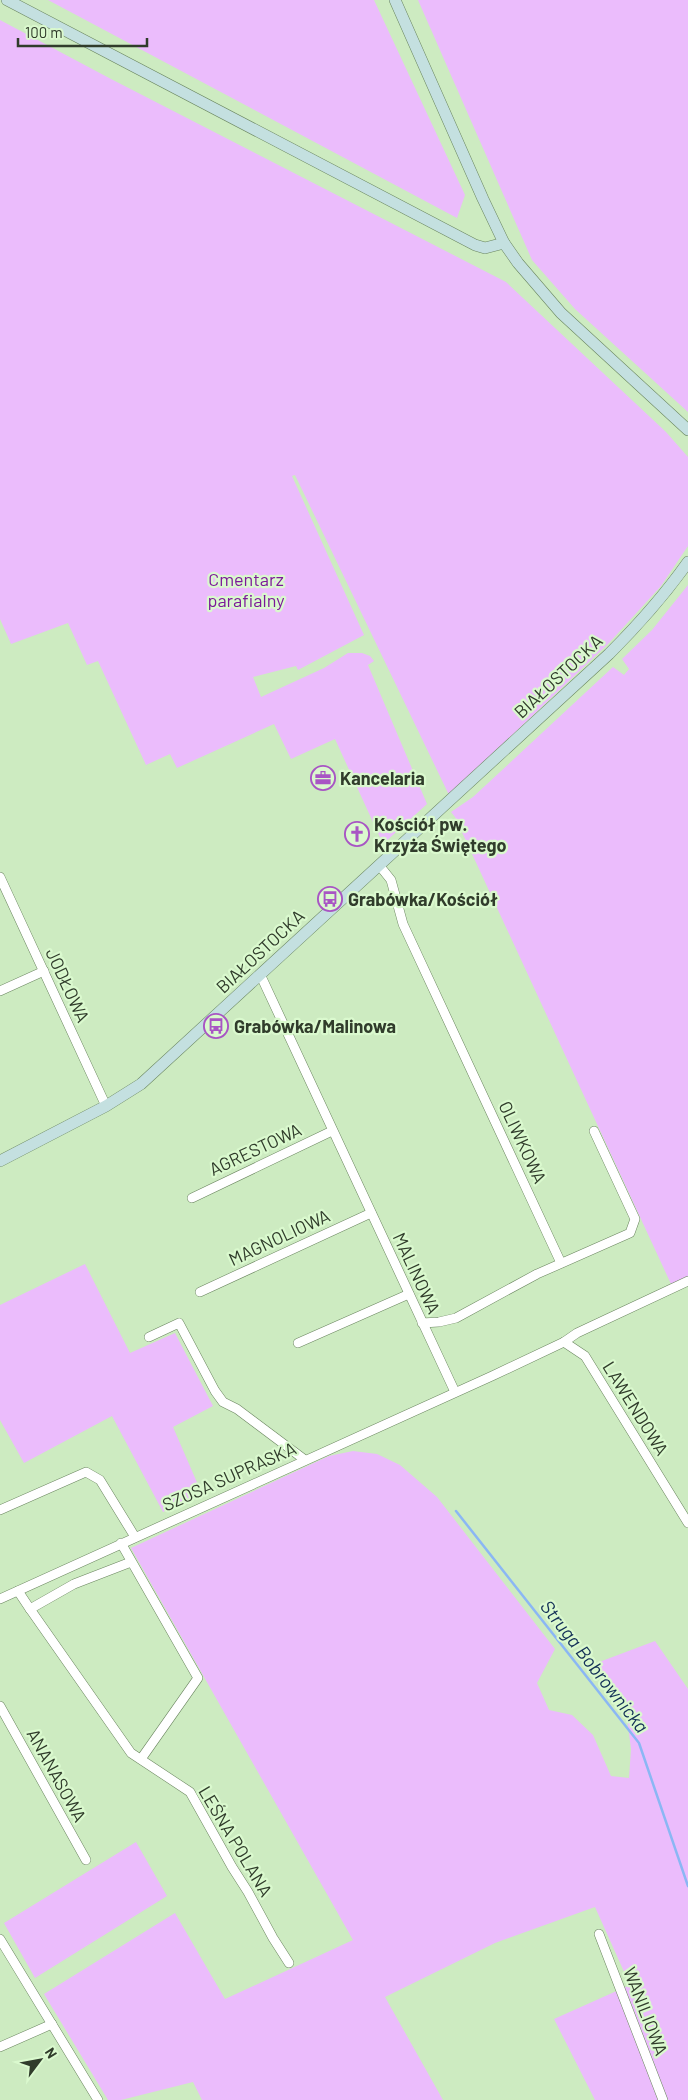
<svg xmlns="http://www.w3.org/2000/svg" width="688" height="2100" viewBox="0 0 688 2100" font-family="Barlow,sans-serif">
<style>
.green{fill:#ebbcfc}
.lines{fill:none;stroke-linecap:round;stroke-linejoin:round}
.stream{stroke:#8bb7f4;stroke-width:2.5}
.street-casing{stroke:#6a855f;stroke-width:10}
.secondary-casing{stroke:#6a855f;stroke-width:12}
.street{stroke:#fff;stroke-width:9}
.secondary{stroke:#c4e0e0;stroke-width:11}
.labels{text-anchor:middle;dominant-baseline:central;stroke-width:4.5;stroke-linejoin:round;paint-order:stroke}
.park-label{font-size:18px;fill:#7c1899;stroke:#daf9ce}
.street-label{font-size:18px;fill:#303c2b;stroke:#daf9ce}
.poi-label{font-size:18px;font-weight:bold;fill:#303c2b;stroke:#daf9ce;text-anchor:start}
.water-label{font-size:19px;font-style:italic;fill:#122f56;stroke:#daf9ce}
</style>
<rect width="100%" height="100%" fill="#cdebc1"/>
<g class="green">
<path d="M48,0H374L465,195L457,218Z"/>
<path d="M418,0H688V412L575,309L532,260Z"/>
<path d="M0,20L111,79L506,282L666,432L688,457V546L661,586L609,643L449,795L295,475L292,476L364,635L298,670L296,666L253,677L261,697L324,668L348,653H362L370,656L374,661L368,665L427,804L383,844L335,739L291,759L274,724L177,768L170,754L146,765L98,661L87,665L68,623L11,644L0,619Z"/>
<path d="M688,585V1277L671,1284L455,817L451,812L473,797L613,667L624,675L629,669L622,659L652,630Z"/>
<path d="M85,1264L130,1353L175,1333L213,1406L173,1427L202,1494L163,1512L112,1416L24,1463L0,1420V1305Z"/>
<path d="M353,1451L377,1454L400,1465L437,1497L555,1649L537,1683L549,1710L572,1715L593,1735L611,1776L629,1778L631,1749L625,1703L594,1664L655,1641L688,1689V2100H595L554,2019L630,1985L595,1907L495,1943L385,1997L443,2100H202L193,2082L121,2100H108L44,1994L175,1913L225,1999L353,1940L131,1548L329,1456Z"/>
<path d="M136,1842L167,1896L35,1978L4,1923Z"/>
</g>
<g class="lines">
<path class="stream" d="M456,1511L639,1743L688,1886"/>
<defs>
<g id="street">
<path d="M379,865L391,880L403,924L561,1263"/>
<path d="M0,877L106,1106"/>
<path d="M260,974L455,1392"/>
<path d="M0,991L44,971"/>
<path d="M192,1198L332,1131"/>
<path d="M200,1292L371,1213"/>
<path d="M422,1323L439,1322L456,1318L537,1274L630,1233L635,1219L594,1131"/>
<path d="M149,1337L179,1323L215,1391L223,1402L237,1409L305,1460"/>
<path d="M564,1342L585,1356L688,1523"/>
<path d="M298,1343L409,1294"/>
<path d="M0,1510L86,1472L100,1480L135,1537"/>
<path d="M121,1543L198,1678L141,1759"/>
<path d="M18,1591L30,1609L74,1584L131,1562"/>
<path d="M0,1599L492,1376L564,1342L577,1333L688,1281"/>
<path d="M30,1609L131,1753L190,1792L232,1867L248,1892L273,1938L289,1963"/>
<path d="M0,1706L86,1860"/>
<path d="M599,1934L663,2100"/>
<path d="M0,1939L98,2100"/>
<path d="M0,2047L52,2024"/>
</g>
<g id="secondary">
<path d="M7,0L475,245L485,248L504,243"/>
<path d="M395,0L483,199L504,243L518,263L561,313L688,430"/>
<path d="M0,1161L106,1106L141,1084L609,654C638,625 664,596 688,562"/>
</g>
</defs>
<use href="#street" class="street-casing"/>
<use href="#secondary" class="secondary-casing"/>
<use href="#street" class="street"/>
<use href="#secondary" class="secondary"/>
</g>
<defs>
<symbol id="office-ring" viewBox="-11 -11 22 22"><circle r="9.5" fill="#daf9ce" stroke="#a855c4" stroke-width="1.5"/><path d="M-6-3h4V-5.5h4V-3h4V5H-6ZM-1-4.5V-3h2v-1.5ZM-6 0V1H6V0Z" fill="#a855c4"/></symbol>
<symbol id="church-ring" viewBox="-11 -11 22 22"><circle r="9.5" fill="#daf9ce" stroke="#a855c4" stroke-width="1.5"/><path d="M-1.2-6h2.4v3.5h3.3v2.4h-3.3V6h-2.4V-.1h-3.3v-2.4h3.3Z" fill="#a855c4"/></symbol>
<symbol id="bus-ring" viewBox="-11 -11 22 22"><circle r="9.5" fill="#daf9ce" stroke="#a855c4" stroke-width="1.5"/><path d="M-5-6H5V4H4V6H2V4H-2V6H-4V4H-5ZM-3.5-4V0h7V-4ZM-3.5 1.2v1.5H-2V1.2ZM2 1.2v1.5H3.5V1.2Z" fill="#a855c4"/></symbol>
</defs>
<g fill-rule="evenodd">
<use href="#office-ring" x="309" y="764" width="28" height="28"/>
<use href="#church-ring" x="343" y="820" width="28" height="28"/>
<use href="#bus-ring" x="316" y="885" width="28" height="28"/>
<use href="#bus-ring" x="202" y="1012" width="28" height="28"/>
</g>
<g class="labels">
<g class="park-label">
<text x="246" y="579">Cmentarz<tspan x="246" dy="21">parafialny</tspan></text>
</g>
<g class="street-label">
<text transform="translate(558 676) rotate(-43)">BIAŁOSTOCKA</text>
<text transform="translate(260 951) rotate(-43)">BIAŁOSTOCKA</text>
<text transform="translate(68 985) rotate(65)">JODŁOWA</text>
<text transform="translate(523 1142) rotate(65)">OLIWKOWA</text>
<text transform="translate(255 1149) rotate(-25)">AGRESTOWA</text>
<text transform="translate(279 1237) rotate(-25)">MAGNOLIOWA</text>
<text transform="translate(417 1273) rotate(65)">MALINOWA</text>
<text transform="translate(636 1408) rotate(58)">LAWENDOWA</text>
<text transform="translate(229 1476) rotate(-24)">SZOSA SUPRASKA</text>
<text transform="translate(57 1775) rotate(61)">ANANASOWA</text>
<text transform="translate(236 1841) rotate(59)">LEŚNA POLANA</text>
<text transform="translate(646 2011) rotate(69)">WANILIOWA</text>
</g>
<g class="poi-label">
<text x="340" y="778">Kancelaria</text>
<text x="374" y="824">Kościół pw.<tspan x="374" dy="21">Krzyża Świętego</tspan></text>
<text x="348" y="899">Grabówka/Kościół</text>
<text x="234" y="1026">Grabówka/Malinowa</text>
</g>
<g class="water-label">
<text transform="translate(595 1666) rotate(52)">Struga Bobrownicka</text>
</g>
</g>
<g transform="translate(40 2060) rotate(58)" stroke="#daf9ce" stroke-width="4" paint-order="stroke">
<path d="M0-4L9 19L0 12L-9 19Z" fill="#303c2b"/>
<text y="-8" font-size="14" font-weight="bold" text-anchor="middle" fill="#303c2b">N</text>
</g>
<path d="M18 38v8h129v-8" fill="none" stroke="#303c2b" stroke-width="2.5"/>
<text x="25" y="38" font-size="15" fill="#303c2b" stroke="#daf9ce" stroke-width="4" paint-order="stroke">100 m</text>
</svg>
